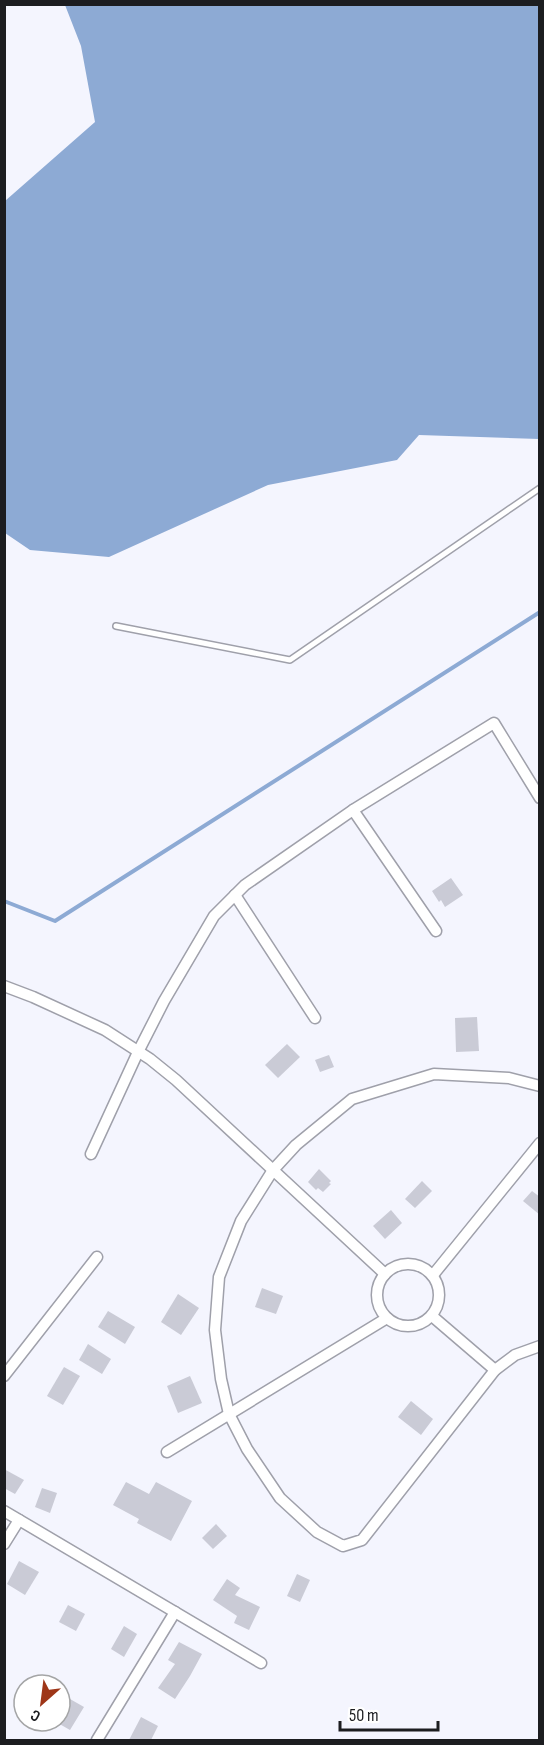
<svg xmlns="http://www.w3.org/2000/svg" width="544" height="1745" viewBox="0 0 544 1745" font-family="'Sofia Sans Condensed',sans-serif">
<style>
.water{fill:#8daad4}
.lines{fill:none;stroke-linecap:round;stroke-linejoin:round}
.stream{stroke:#8daad4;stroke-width:4}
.building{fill:#cacbd6}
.service-casing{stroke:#9fa0aa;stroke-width:8}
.minor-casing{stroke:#9fa0aa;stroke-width:13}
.service{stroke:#fff;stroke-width:5}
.minor{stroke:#fff;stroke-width:10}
</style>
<rect width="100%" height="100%" fill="#f4f5fe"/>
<path class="water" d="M65,5H539V439L419,435L397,460L268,485L109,557L30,550L5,533V201L95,122L81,46Z"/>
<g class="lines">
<path class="stream" d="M4,901L55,921L540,612"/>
</g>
<g class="building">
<path d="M451,878L463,895L445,907L441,900L439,902L432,891Z"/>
<path d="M477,1017L479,1051L456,1052L455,1018Z"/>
<path d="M287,1044L300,1057L278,1078L265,1065Z"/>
<path d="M329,1055L334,1067L320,1072L315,1060Z"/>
<path d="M319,1169L331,1181L329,1183L331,1184L323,1192L318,1188L316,1190L308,1182Z"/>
<path d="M422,1181L432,1191L415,1208L405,1199Z"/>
<path d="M532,1191L540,1197V1215L523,1201Z"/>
<path d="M391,1210L402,1223L385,1239L373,1226Z"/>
<path d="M262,1288L283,1296L276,1314L255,1307Z"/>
<path d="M178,1294L199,1308L181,1335L161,1322Z"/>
<path d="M108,1311L135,1327L125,1344L98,1327Z"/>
<path d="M88,1344L111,1359L102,1374L79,1360Z"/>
<path d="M64,1367L80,1376L63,1405L47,1396Z"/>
<path d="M190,1376L202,1403L178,1413L167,1386Z"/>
<path d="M411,1401L433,1419L421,1435L398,1417Z"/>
<path d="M4,1469L24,1480L15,1494L4,1488Z"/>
<path d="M126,1482L149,1494L156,1482L192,1501L171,1541L137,1523L139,1519L113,1505Z"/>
<path d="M42,1488L57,1493L50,1513L35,1507Z"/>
<path d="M216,1524L227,1536L213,1549L202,1538Z"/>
<path d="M19,1561L39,1572L25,1595L7,1584Z"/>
<path d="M297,1574L310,1580L300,1602L287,1596Z"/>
<path d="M227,1579L240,1588L235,1595L260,1607L249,1630L234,1623L237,1616L213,1600Z"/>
<path d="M68,1605L85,1614L76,1631L59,1622Z"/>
<path d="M124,1626L137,1634L124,1657L111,1649Z"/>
<path d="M179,1642L202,1654L190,1676L175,1699L158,1688L175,1664L168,1660Z"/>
<path d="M70,1699L84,1707L70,1730L56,1722L60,1721V1716Z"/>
<path d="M141,1717L158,1726L151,1740H129Z"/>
</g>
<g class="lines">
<defs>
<path id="service" d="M116,626L290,660L540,488"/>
<g id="minor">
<path d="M353,810L436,931"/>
<path d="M235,895L315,1018"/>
<path d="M4,986L33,997L105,1030L150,1059L176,1080L385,1274"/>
<path d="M540,1086L509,1078L434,1074L352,1099L296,1145L273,1170L241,1221L219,1277L215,1330L221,1379L229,1414L247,1449L280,1498L317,1532L343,1546L362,1540L495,1370L515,1355L540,1346"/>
<path d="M91,1154L138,1052L164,1001L214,916L245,885L353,810L494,723L540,798"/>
<circle cx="408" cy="1295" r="31"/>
<path d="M433,1275L540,1143"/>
<path d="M432,1316L495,1370"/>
<path d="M4,1376L97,1257"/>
<path d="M167,1452L387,1318"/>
<path d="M4,1511L261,1663"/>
<path d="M4,1544L19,1520"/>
<path d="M97,1740L175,1612"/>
</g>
</defs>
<use href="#service" class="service-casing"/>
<use href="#minor" class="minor-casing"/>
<use href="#service" class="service"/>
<use href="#minor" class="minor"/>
</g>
<rect width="544" height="1745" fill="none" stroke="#1c1d20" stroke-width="12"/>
<g transform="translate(42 1703) rotate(208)"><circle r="28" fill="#ffffff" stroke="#a4a5a6" stroke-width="1.5"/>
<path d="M0-4.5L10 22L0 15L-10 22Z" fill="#9e3618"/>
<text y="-9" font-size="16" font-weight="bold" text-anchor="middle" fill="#1c1d20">С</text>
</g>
<path d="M340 1721v9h98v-9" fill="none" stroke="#1c1d20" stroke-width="3"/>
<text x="349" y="1721" font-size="18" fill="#1c1d20" stroke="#ffffff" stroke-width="4.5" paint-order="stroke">50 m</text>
</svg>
